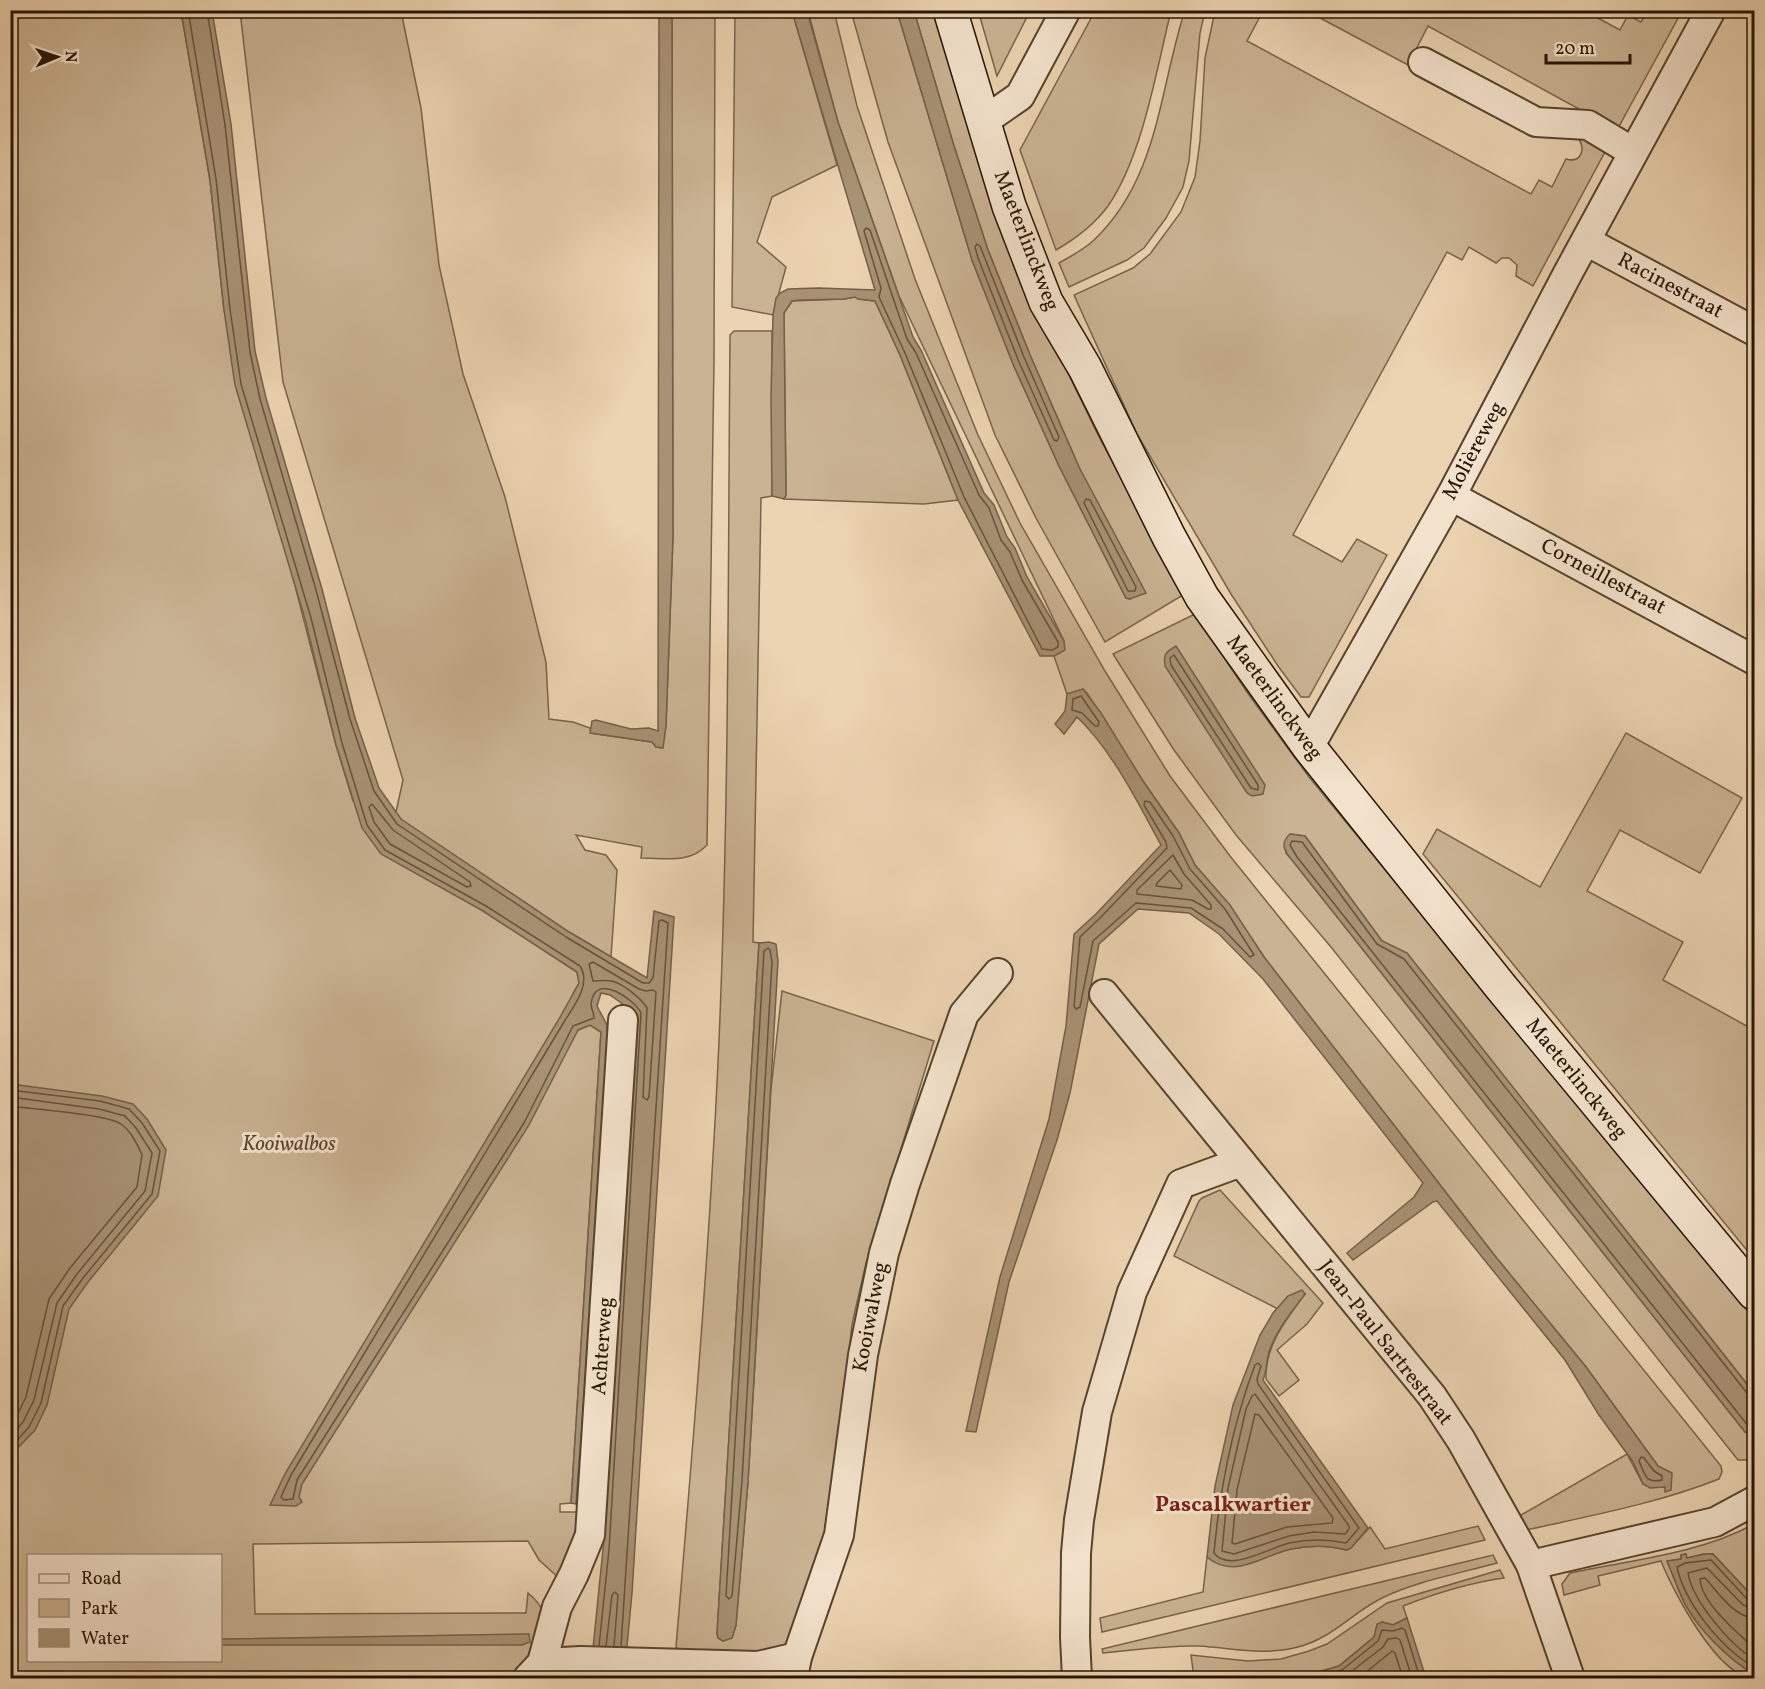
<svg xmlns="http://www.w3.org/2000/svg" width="1765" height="1689" viewBox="0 0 1765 1689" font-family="Vollkorn,serif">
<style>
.green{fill:#cab393;stroke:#78644a;stroke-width:1.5;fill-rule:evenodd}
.water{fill:#a89275;stroke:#746046;stroke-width:1.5}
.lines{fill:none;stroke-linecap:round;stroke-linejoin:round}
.shore{stroke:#66533a;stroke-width:1.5}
.street-casing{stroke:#57442c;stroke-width:32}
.secondary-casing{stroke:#251400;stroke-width:36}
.street{stroke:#f3e2cc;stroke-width:28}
.secondary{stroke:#f3e2cc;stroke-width:33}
.labels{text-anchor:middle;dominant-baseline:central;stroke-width:6;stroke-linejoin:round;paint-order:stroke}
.street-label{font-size:21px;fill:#251400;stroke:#f3e2cc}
.park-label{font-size:21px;font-style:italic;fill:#57442c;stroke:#f3e2cc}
.neighbourhood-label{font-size:22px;font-weight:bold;fill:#7a1f14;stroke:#f3e2cc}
</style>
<rect width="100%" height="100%" fill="#ecd3b1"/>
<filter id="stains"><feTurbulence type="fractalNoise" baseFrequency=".00333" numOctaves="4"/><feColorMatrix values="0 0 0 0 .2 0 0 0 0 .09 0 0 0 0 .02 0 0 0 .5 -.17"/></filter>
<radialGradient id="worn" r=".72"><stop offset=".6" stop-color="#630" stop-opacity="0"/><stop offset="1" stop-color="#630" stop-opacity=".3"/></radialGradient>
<g class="green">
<path d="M1185,10L1205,11L1200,33L1189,161L1183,187L1166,218L1144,248L1127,260L1069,287L1059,263C1071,256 1085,249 1094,240C1159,178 1159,90 1185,10Z"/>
<path d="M10,11H181L210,180L224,310L336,745L353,801L483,911L577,972L579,983L573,994L572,1041L578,1030L590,1025L601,1032L571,1503L560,1504V1512H582L578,1538L560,1579L539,1560L528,1541L253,1544L255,1614L526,1613L528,1593C545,1607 544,1614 544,1635L594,1671L593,1678H11ZM28,1556H220V1660H28Z"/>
<path d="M240,11H401L421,108L439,265L463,374L505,497L546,662L549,719L573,722L590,728L591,733L652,742L656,747L662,748L666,726L673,536L672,11H715L714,360L707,845C689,864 666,858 641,858L642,847L576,835L585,850L606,855L617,870L611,957L569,932L400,819L396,812L403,780L283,382Z"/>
<path d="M735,11H792L837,165L772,197L757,242L786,267L773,315L732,307Z"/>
<path d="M808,11H834L857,106L915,279L978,435L1020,523L1105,671L1170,776L1230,856L1721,1466L1722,1472L1719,1479C1656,1504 1588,1516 1522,1531L1516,1518L1627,1454L1643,1484L1664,1470L1658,1466L1586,1367L1495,1256L1264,957L1229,905L1195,865L1179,833L1143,781L1087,693L1083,689L1067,694L1054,656L1064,650V641L899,296L838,122Z"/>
<path d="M851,11H897L972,260L1013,364L1059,466L1126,598L1130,599L1079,467L1030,355L988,250L954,146L914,11H937L1035,305L1098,435L1183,595L1105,642L1036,518L995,435L888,142Z"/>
<path d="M979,11H1030L997,76L980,17Z"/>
<path d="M1095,11H1171C1156,71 1143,155 1108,206C1094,225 1075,239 1056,250L1020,150Z"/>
<path d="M1215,11H1263L1247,41L1531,194L1539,180L1552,187L1566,159C1580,163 1586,151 1579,139L1584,138L1606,150L1533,286L1516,276L1517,265L1509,258H1502L1496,263L1469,247L1462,260L1447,252L1293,535L1342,562L1357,539L1387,555L1309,697H1301L1278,666L1231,594L1137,434L1074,295L1133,268L1150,254L1181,212L1195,177L1200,141L1205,58Z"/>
<path d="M1307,11H1585L1620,30L1628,15L1641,22L1647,11H1682L1617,130L1428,26L1408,65Z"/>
<path d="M855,297L859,299L875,301L900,355L958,500L924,504L784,499L786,495L784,313L792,301L844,299Z"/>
<path d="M734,331H772V496L761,498L753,942L759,943L717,1634L718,1638L723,1641L732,1638L736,1625L748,1482L771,1089L782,991L934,1041L866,1263L852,1324L838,1464L829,1521L790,1652L774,1657L682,1651L676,1647C693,1445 710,1244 719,1041C729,806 728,571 730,335Z"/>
<path d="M1195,614L1249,695L1309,777L1754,1319V1393L1407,953L1382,941L1305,836L1290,834L1286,853L1292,860L1745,1432L1749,1434H1754V1456L1748,1460H1738L1331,947L1236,835L1174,750L1113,654Z"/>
<path d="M1626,733L1742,798L1700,873L1620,830L1587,891L1683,942L1663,980L1754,1030V1259L1423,854L1437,829L1540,887Z"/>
<path d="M1220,1190L1323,1303L1307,1324L1277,1350L1299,1380L1279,1396L1266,1379C1265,1345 1286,1320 1305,1294L1288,1296L1278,1309L1174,1256L1199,1201L1202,1198Z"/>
<path d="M1754,1524V1598L1713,1554H1704L1687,1558L1686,1554L1681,1555V1559L1667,1561C1673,1575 1678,1590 1685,1604C1699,1630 1730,1660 1754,1674V1678C1718,1678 1673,1591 1661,1561L1598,1576L1600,1585L1564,1595L1562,1584L1570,1573C1631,1560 1699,1554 1754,1524Z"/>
<path d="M1478,1526L1485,1540L1102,1632L1100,1618L1203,1592L1207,1557C1233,1578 1263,1555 1291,1549C1310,1545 1328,1545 1347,1550L1351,1548L1370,1527L1385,1549Z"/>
<path d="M1493,1555L1497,1563C1461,1573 1417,1581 1384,1597C1352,1612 1335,1637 1298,1647C1264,1656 1233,1648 1199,1646C1167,1645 1135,1650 1103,1653L1102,1649Z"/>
<path d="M1500,1570L1504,1578C1468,1583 1436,1593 1403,1606L1407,1618L1393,1625L1382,1622L1374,1637L1339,1666L1300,1678H1219L1205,1676V1678H1194L1191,1655L1248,1661L1281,1659L1309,1651L1327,1644L1387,1603Z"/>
</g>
<g class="water">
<path d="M181,11H212L231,124L255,351L266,398L322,589L355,718L379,788L401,819L569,932L647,978L654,911L674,917L632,1593L624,1678H590L603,1549L635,1013L610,995L601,993L597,1006L607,1025V1048L601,1172L576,1504L571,1503L600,1047L601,1032L590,1025L578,1030L529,1125L302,1484L299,1497L302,1502L296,1506L270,1505L286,1472L559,1019L579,983L577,972L483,911L381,854L362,828L336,745L305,619L235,385L224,310L210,180Z"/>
<path d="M659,11H672L673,536L666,726L663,748L656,747L652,742L590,733L592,721L596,720L631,729L649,728L658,731Z"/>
<path d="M792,11H807L838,122L913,337L921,350L984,493L994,505L1007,537L1015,548L1027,577L1064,641L1065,650L1054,656H1040L958,500L900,355L875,301L858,299L855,297L844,299L799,300L792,301L784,313L786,495L784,499L772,496L771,398L773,315L776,298L780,293L788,289L818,288L875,290Z"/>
<path d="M897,11H914L954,146L988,250L1030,355L1079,467L1146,593L1130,599L1126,598L1059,466L1013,364L972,260Z"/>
<path d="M1176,646L1265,785L1263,794L1252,796L1247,793L1165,666C1163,654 1166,652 1176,646Z"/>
<path d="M1083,689L1101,713L1143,781L1179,833L1195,865L1230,905L1264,957L1495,1256L1586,1367L1658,1466L1672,1473L1671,1490L1665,1492V1487L1650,1488L1643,1484L1633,1462L1599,1415L1565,1360L1437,1201L1433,1202L1353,1260L1347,1253L1414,1197L1423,1183L1263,979L1219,934L1189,913L1138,909L1099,944L1070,1093L1057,1140L1009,1282L976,1432L966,1431L1000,1277L1049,1119L1066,1026L1074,934L1096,914L1161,845C1138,803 1112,750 1077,717L1064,734L1055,724L1065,711L1067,694Z"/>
<path d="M1290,834L1305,836L1382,941L1407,953L1754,1393V1434H1749L1745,1432L1292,860C1284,851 1280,843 1290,834Z"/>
<path d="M769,942L776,944L778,961L748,1482L736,1625L732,1638L723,1641L718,1638L717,1634L759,943Z"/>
<path d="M11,1084L102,1096L133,1104L147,1119L166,1150L158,1196L88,1282L69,1309L47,1405L35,1430L11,1455Z"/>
<path d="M1302,1290L1305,1294C1292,1312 1276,1330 1269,1352C1266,1362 1267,1371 1263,1380L1368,1528L1351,1548L1347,1550C1328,1545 1310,1545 1291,1549C1261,1556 1234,1580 1207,1557L1215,1486L1233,1405L1260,1335L1273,1313L1288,1296Z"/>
<path d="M1686,1554L1687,1558L1704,1554H1713L1754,1598V1674C1729,1660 1699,1630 1685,1604C1678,1590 1673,1575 1667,1561L1681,1559V1555Z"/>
<path d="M1407,1618L1426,1678H1296L1339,1666L1374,1637L1377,1624L1382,1622L1393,1625Z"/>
<path d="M526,1634H529L530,1642L522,1645H220L221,1639Z"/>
</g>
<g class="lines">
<g class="shore">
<path d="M188,10L216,179L230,309L241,384L311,618L342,743L367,825L385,850L486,906L580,966C592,984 573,1007 564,1022L291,1475L281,1497L284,1500L293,1499L297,1480L524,1123L573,1026L594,1018C594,1013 591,1008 591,1004C595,970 636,1001 641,1013L609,1550L599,1646"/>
<path d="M207,10L225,125L250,352L260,399L316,590L350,719L374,791L397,824L566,937L643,983H649L653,978L659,921L662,920L668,923L621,1646"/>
<path d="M866,228L870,230L907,339L916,353L979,495L989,508L1001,540L1010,552L1022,580L1058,642V647L1052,650L1042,649L964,497L905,353L879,297L881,288L864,231Z"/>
<path d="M977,244L980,246L1024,357L1059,437L1057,441L1054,440L1019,362L978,258L975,247Z"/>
<path d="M1086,499L1090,500L1136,587L1135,591H1128L1084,503Z"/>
<path d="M1174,655L1258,785V790L1251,788L1171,665L1170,658Z"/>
<path d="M1081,696L1099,722L1098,726H1095L1082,713L1072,710L1073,699Z"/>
<path d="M1145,801L1150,802L1173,836L1190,869L1225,909L1254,955L1250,957L1223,929L1191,908L1136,903L1093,941L1080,1007L1076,1009L1074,1006L1080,937L1100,918L1167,848L1166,842L1144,805Z"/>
<path d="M372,804L393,830L470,882L471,886L467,887L390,844L374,822L369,807Z"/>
<path d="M1173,855L1184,874L1211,905V909H1208L1192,900L1137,894V890Z"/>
<path d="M1170,870L1182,885L1181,889L1156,886L1157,883Z"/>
<path d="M768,948L770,950L772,962L742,1481L732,1596L729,1599L726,1596L764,951Z"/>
<path d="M593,962L639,989L646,991L653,990L656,992L649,1097L647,1100L643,1097L647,1008C641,998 623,984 612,981C605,980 599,981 593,981L589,964Z"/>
<path d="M10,1090L100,1101L129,1109L142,1123L160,1151L152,1194L83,1278L63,1306L41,1403L29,1427L10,1448"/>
<path d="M10,1097L99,1109L125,1116L136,1128L152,1153L145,1191L77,1274L57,1303L34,1400L23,1422L10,1437"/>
<path d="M10,1106C32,1109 106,1114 121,1124C130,1130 138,1145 142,1155L137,1187L70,1268L49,1299L26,1397L16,1417L10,1423"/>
<path d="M1258,1363L1261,1366L1257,1379L1258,1384L1359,1528L1346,1543C1327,1539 1309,1539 1289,1543C1269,1548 1229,1573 1214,1553C1220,1488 1232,1426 1255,1365Z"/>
<path d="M1255,1394L1349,1526V1529L1345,1534L1314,1532L1289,1536L1234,1554L1222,1551L1228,1488L1246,1409L1252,1396Z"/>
<path d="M1754,1396L1747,1393L1404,959L1377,944L1302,842L1292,841L1290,845L1297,857L1749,1427L1754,1428"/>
<path d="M1255,1414L1259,1415L1333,1518L1332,1523L1287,1527L1235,1544L1232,1543L1237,1490Z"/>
<path d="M1641,1457L1644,1458L1654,1471L1662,1476V1480C1645,1484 1645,1474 1639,1461Z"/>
<path d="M1754,1602L1748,1600L1711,1560L1685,1563L1677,1567C1685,1604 1722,1649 1754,1667"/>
<path d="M1754,1609L1743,1605L1707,1568L1688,1573C1692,1600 1730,1645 1754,1659"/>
<path d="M1754,1618C1734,1617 1718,1592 1705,1578L1700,1579C1702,1604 1737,1632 1754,1648"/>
<path d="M606,1646L612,1595L615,1592L618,1595L614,1646"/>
<path d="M1318,1678L1342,1670L1378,1641L1382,1630L1393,1631L1402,1628L1405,1630L1420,1678"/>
<path d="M1343,1678L1383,1647L1388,1639L1397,1638L1400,1640L1412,1678"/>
<path d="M1359,1678L1392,1651L1395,1653L1403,1678"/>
</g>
<defs>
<g id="street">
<path d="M1423,62L1536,122L1588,125L1633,152"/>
<path d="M984,121L1020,96L1066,10"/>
<path d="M1586,241L1754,331"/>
<path d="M1451,496L1754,660"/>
<path d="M1309,747L1451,496L1568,273L1711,10"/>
<path d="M1104,994L1432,1396L1461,1440L1531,1565"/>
<path d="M542,1663L557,1607L574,1574L590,1535L623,1020"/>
<path d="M528,1678L542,1663L581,1661L758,1666L797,1657"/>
<path d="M793,1678L797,1657L839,1535L863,1355L884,1253L905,1184L964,1014L998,973"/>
<path d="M1077,1678L1075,1637L1076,1553L1079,1520L1097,1412L1132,1292L1181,1184L1241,1162"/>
<path d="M1570,1678L1531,1565L1715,1522L1754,1501"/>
</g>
<path id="secondary" d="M950,10L1009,206L1046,302L1085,368L1169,537L1202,597L1309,747L1501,987L1754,1293"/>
</defs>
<use href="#street" class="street-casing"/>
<use href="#secondary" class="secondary-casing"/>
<use href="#street" class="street"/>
<use href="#secondary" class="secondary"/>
</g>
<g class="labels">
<g class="street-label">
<text transform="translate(1026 241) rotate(69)">Maeterlinckweg</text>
<text transform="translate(1670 286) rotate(28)">Racinestraat</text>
<text transform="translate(1474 451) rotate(-62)">Molièreweg</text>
<text transform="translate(1603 577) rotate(28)">Corneillestraat</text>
<text transform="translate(1274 698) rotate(54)">Maeterlinckweg</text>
<text transform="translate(1576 1079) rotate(51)">Maeterlinckweg</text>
<text transform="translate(871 1317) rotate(-79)">Kooiwalweg</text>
<text transform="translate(1385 1343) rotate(52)">Jean-Paul Sartrestraat</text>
<text transform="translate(603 1346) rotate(-86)">Achterweg</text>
</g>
<g class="park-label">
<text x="289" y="1144">Kooiwalbos</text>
</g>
<g class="neighbourhood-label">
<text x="1233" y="1505">Pascalkwartier</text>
</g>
</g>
<rect width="1765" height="1689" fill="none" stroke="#ecd3b1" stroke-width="36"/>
<rect x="12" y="12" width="1741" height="1665" fill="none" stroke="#251400" stroke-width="3"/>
<rect x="18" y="18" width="1729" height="1653" fill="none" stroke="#251400" stroke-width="1.5"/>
<rect x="27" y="1554" width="195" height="108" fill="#f3e2cc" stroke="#a1907a" stroke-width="1.5"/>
<rect x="39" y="1574" width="30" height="9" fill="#f3e2cc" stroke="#a1907a" stroke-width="1.5"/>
<text x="81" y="1584" font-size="18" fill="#251400">Road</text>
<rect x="39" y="1599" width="30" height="18" fill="#cab393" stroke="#a1907a" stroke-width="1.5"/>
<text x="81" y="1614" font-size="18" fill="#251400">Park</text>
<rect x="39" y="1629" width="30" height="18" fill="#a89275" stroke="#a1907a" stroke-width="1.5"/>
<text x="81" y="1644" font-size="18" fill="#251400">Water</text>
<g transform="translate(57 57) rotate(88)" stroke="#f3e2cc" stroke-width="4.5" paint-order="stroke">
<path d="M0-4.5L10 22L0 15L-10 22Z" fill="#251400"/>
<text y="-9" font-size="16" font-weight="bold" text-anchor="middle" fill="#251400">N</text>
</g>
<path d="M1546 54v9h84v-9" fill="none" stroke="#251400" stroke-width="3"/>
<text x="1555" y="54" font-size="18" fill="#251400" stroke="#f3e2cc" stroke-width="4.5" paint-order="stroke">20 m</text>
<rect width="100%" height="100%" filter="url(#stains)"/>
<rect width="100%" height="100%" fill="url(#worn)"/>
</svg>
